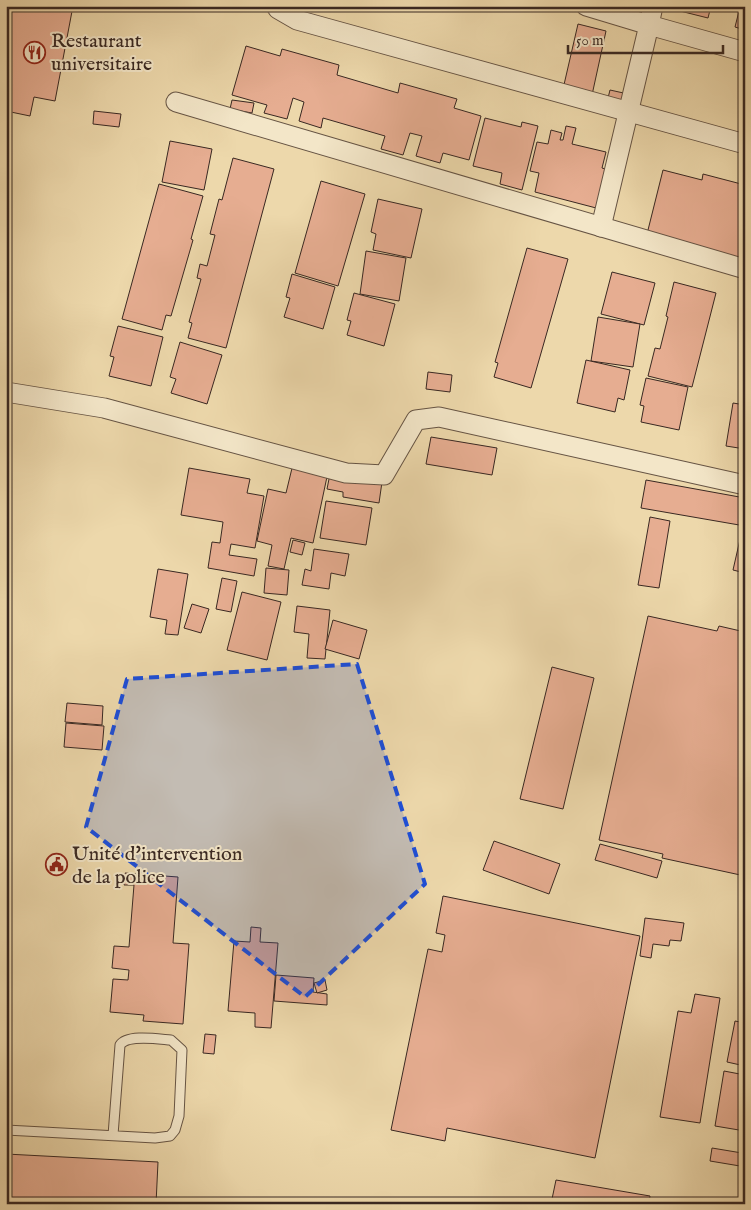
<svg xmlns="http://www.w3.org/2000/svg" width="751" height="1210" viewBox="0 0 751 1210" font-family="'IM FELL English',serif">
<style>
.building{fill:#e6ad91;stroke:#392822}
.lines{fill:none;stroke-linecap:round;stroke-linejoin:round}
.service-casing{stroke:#665444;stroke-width:11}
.minor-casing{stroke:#665444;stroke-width:21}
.service{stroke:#f3e6c8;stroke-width:9}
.minor{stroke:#f3e6c8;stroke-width:19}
.marked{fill:#1d4ed8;fill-opacity:0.2;stroke:#1d4ed8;stroke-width:4;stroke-dasharray:10 6;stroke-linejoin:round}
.labels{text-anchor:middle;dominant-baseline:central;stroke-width:4;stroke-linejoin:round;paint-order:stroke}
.poi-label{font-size:20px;fill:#392822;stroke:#f3e6c8;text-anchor:start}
</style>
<rect width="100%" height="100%" fill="#edd8ab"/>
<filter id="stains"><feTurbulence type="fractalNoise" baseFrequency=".004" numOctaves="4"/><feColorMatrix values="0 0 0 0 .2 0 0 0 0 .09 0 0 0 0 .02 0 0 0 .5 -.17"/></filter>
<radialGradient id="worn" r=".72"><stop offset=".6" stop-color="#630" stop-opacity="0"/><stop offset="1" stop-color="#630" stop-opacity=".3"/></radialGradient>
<g class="building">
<path d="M6,6H73L55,101L34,97L30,116L6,111Z"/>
<path d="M677,6H711L708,18L676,10Z"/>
<path d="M721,6H745V30L735,27L739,11Z"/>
<path d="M578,24L606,31L592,95L563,89Z"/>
<path d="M246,46L280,56L282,49L339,65L337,75L398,93L400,83L457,99L454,108L481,116L469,160L443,153L440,163L416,156L422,136L410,133L403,155L381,149L385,136L323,118L321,128L299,121L304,102L293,98L287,119L264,113L267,105L232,95Z"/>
<path d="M610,90L628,94L626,106L607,102Z"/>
<path d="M232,100L254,103L252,113L230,109Z"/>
<path d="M94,111L121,114L119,127L93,124Z"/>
<path d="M485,118L521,127L522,122L538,126L522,190L500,184L502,173L473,166Z"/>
<path d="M566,126L576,128L572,144L606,152L602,168L609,170L600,209L535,192L539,173L530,171L537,142L548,144L551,130L562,133L560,140H563Z"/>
<path d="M170,141L212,149L204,190L162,182Z"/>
<path d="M233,158L274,169L226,348L188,338L192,323L189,322L201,279L197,278L200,264L207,266L215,235L210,234L219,199L222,200Z"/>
<path d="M663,170L702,180L703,174L745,185V264L646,238Z"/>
<path d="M321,181L365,194L338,286L295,273Z"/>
<path d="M159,184L203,196L191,239L193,240L171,316L166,315L162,330L122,319Z"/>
<path d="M378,199L422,209L411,258L373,250L376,234L371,232Z"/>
<path d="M527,248L568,259L531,388L494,377L498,363L495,362Z"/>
<path d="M366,251L406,258L399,301L360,294Z"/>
<path d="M612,272L655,283L644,325L601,314Z"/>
<path d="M292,274L335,287L323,329L284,317L290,298L286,297Z"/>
<path d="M674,282L716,293L692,387L648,376L655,348L660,349L668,317L666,316Z"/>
<path d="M354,293L395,304L384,346L347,335L351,321L347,320Z"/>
<path d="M598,317L640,324L633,367L591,361Z"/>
<path d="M118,326L163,337L151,386L109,376L114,357L110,356Z"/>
<path d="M180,342L222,355L207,404L171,393L176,379L170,377Z"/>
<path d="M586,360L630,370L624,400L618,398L615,412L577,403Z"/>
<path d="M428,372L452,375L450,392L426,389Z"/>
<path d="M646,378L688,387L679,430L641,422L644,406L640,405Z"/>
<path d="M733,403L745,405V449L726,446Z"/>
<path d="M431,437L497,448L492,475L426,464Z"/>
<path d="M293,464L328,472L313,543L291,538L284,569L268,566L272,545L257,541L268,489L286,493Z"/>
<path d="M189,468L250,479L247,493L264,496L255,548L231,544L229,555L257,559L254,576L208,568L212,542L220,543L223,522L181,515Z"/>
<path d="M330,474L382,482L379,503L343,497V492L327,489Z"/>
<path d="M646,480L745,498V526L641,508Z"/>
<path d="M326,501L372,508L366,545L320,538Z"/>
<path d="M650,517L670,521L659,588L638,585Z"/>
<path d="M741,535H745V573L733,570Z"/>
<path d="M293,540L305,543L302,555L290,552Z"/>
<path d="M314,549L349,554L345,576L331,573L329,589L302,585L305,569L311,571Z"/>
<path d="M266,568L289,570L287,595L264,593Z"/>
<path d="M158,569L188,574L178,635L165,634L167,620L150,617Z"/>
<path d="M222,578L237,581L231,612L216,609Z"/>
<path d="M242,592L281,602L267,660L227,650Z"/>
<path d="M192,604L209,609L201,633L184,628Z"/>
<path d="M297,606L330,610L325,659L307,658L309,634L294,632Z"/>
<path d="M648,616L717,631L719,626L745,632V876L662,858L663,854L599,840Z"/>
<path d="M333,620L367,630L359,659L325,649Z"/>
<path d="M552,667L594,678L563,809L520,799Z"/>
<path d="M67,703L103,706L102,725L65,722Z"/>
<path d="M66,723L104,726L102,750L64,747Z"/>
<path d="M494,841L560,864L549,894L483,870Z"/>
<path d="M600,844L662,861L657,878L595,860Z"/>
<path d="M125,873L178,877L173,943L189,944L183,1024L143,1021L144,1015L110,1012L113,979L128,980L129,970L112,968L114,946L129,947L134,885H124Z"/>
<path d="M443,896L640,936L595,1158L447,1128L445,1141L391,1130L428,949L442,952L445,935L436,933Z"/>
<path d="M645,918L684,923L681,941L670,940L669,946L653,944L651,958L640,956Z"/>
<path d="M251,927L261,928L260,942L278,943L271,1028L255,1027V1013L228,1011L234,941L250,942Z"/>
<path d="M276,975L314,978L313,992L327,994V1005L274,1001Z"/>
<path d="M325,980L327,990L317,993L314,983Z"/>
<path d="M695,994L720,998L700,1123L660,1117L678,1011L691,1013Z"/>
<path d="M735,1021L745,1023V1066L727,1062Z"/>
<path d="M205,1034L216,1035L214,1054L203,1053Z"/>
<path d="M724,1071L745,1075V1131L715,1126Z"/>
<path d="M712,1148L742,1153L740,1166L710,1161Z"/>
<path d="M6,1154L158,1162L156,1204H6Z"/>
<path d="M556,1180L650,1196L649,1204H578L552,1199Z"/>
</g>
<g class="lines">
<defs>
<path id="service" d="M6,1130L155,1138L170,1136L175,1130L179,1116L182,1050L171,1040C158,1039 127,1034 120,1045L113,1135"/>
<g id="minor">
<path d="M276,6L278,9L297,20L745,144"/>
<path d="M586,6L649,25L601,227"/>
<path d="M653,6L649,25L745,52"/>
<path d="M176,102L745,269"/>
<path d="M6,392L104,408L346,473L384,475L416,420L439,417L745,485"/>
</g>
</defs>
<use href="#service" class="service-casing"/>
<use href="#minor" class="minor-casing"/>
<use href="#service" class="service"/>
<use href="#minor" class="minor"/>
</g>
<path class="marked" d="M357,664L425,884L305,997L86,827L127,679Z"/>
<defs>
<symbol id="restaurant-ring" viewBox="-11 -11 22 22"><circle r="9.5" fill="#f3e6c8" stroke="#8f2418" stroke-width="1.5"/><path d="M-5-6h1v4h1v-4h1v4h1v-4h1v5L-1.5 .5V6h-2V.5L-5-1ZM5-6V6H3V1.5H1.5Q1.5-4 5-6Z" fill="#8f2418"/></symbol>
<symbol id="civic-ring" viewBox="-11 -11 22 22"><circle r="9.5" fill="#f3e6c8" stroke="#8f2418" stroke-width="1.5"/><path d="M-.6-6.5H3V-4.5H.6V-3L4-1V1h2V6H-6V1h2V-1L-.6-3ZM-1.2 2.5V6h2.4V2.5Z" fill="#8f2418"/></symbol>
</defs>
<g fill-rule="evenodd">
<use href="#restaurant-ring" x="22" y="40" width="25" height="25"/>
<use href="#civic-ring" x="44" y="852" width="25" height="25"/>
</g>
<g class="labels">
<g class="poi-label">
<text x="51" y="41">Restaurant<tspan x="51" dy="23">universitaire</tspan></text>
<text x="72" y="854">Unité d'intervention<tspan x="72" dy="23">de la police</tspan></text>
</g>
</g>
<rect width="751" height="1210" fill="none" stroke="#edd8ab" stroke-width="25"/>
<rect x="8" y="8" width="736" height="1195" fill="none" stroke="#392822" stroke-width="2.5"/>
<rect x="12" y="12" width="726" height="1185" fill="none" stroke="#392822"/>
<path d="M568 45v8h155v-8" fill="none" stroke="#392822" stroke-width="2.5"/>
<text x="576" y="45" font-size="15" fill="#392822" stroke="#f3e6c8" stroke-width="4" paint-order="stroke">50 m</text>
<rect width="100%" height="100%" filter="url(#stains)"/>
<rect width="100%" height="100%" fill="url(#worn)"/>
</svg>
